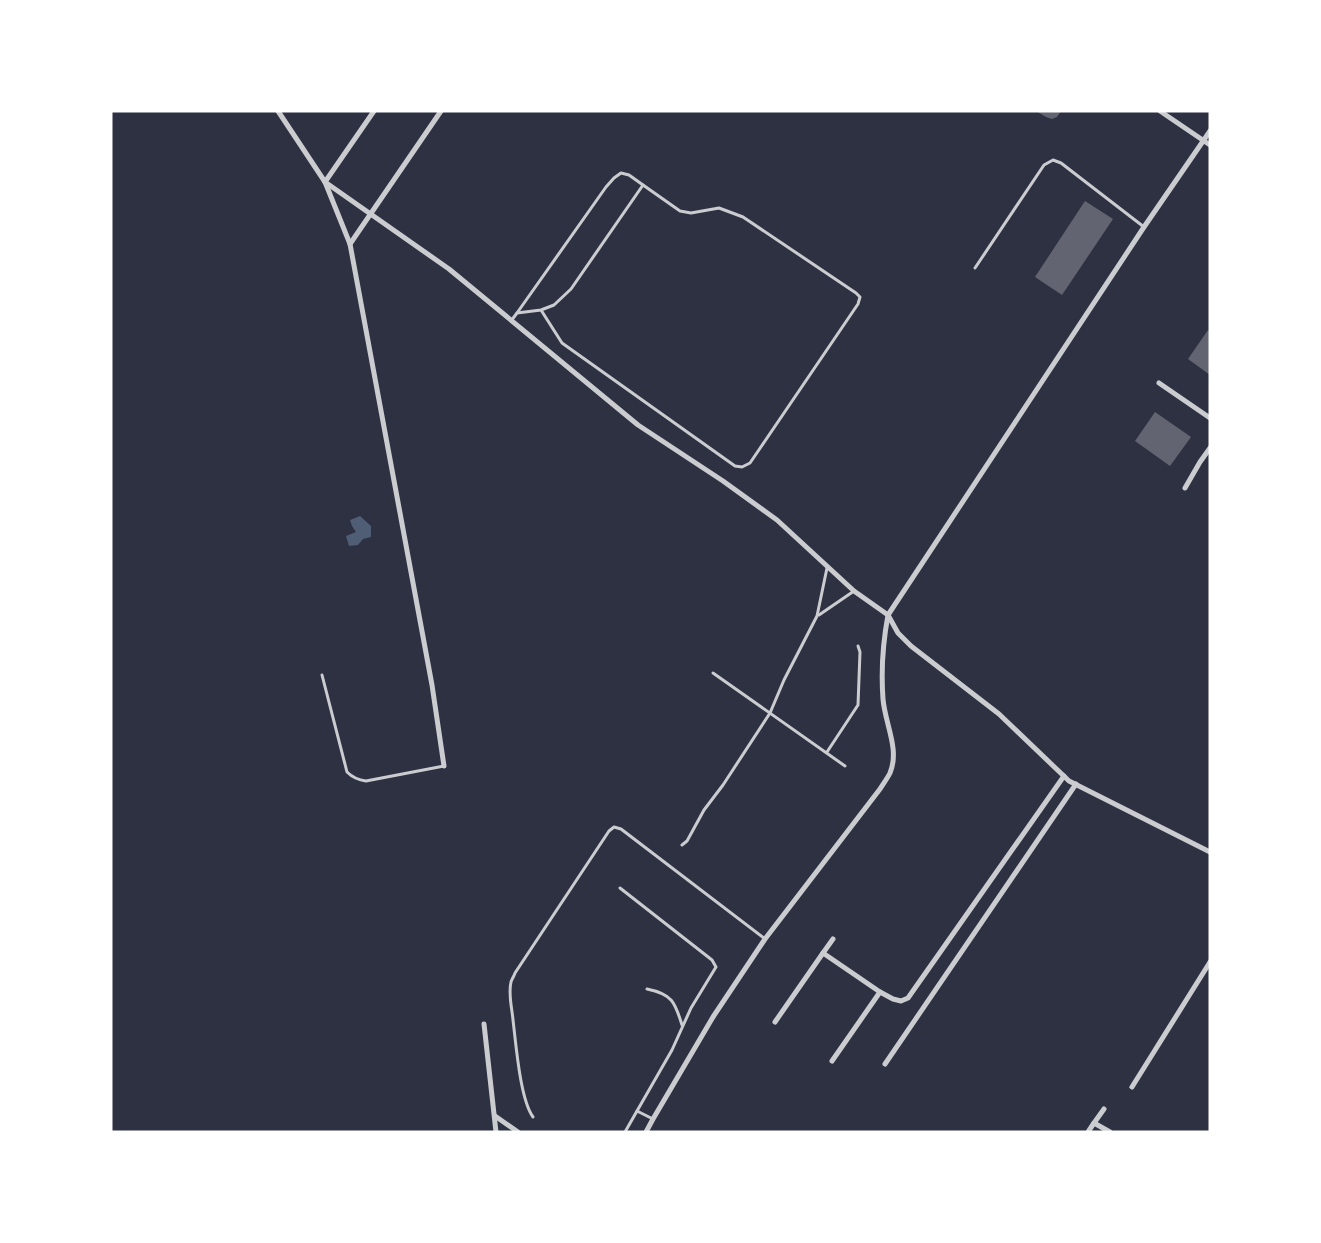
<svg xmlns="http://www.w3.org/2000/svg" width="1321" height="1243" viewBox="0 0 1321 1243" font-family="Overpass,sans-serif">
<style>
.water{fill:#4f5d75}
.building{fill:#626471}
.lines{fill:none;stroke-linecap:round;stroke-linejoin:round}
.service{stroke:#caccd0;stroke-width:3}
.minor{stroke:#caccd0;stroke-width:5}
</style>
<rect width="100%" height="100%" fill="#2d3142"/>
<path class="water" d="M360,516L371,526V537L363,539L358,545L349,546L346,536L356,532L352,526L350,520Z"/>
<g class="building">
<path d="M1036,111H1061L1057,117L1052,119L1046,117Z"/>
<path d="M1085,201L1113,219L1062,295L1035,277Z"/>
<path d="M1208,330L1210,332V375L1188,359Z"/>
<path d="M1155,412L1191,437L1170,466L1135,441Z"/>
</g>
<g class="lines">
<g class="service">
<path d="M975,268L1044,165L1053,160L1061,163L1144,227"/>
<path d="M517,313L606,187L614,178L621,173L629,175L643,185"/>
<path d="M511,321L517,313L541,310L554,305L571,289L643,185L680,211L691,213L719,208L743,217L856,293L860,297L858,304L750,463L742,467L735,466L562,343L541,310"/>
<path d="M819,615L854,591"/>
<path d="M713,673L845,766"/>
<path d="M322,675L347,772C353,778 358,780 366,781L444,766"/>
<path d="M827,752L858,705L860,652L858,646"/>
<path d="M682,845L687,841L704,810L723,785L770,713L784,680L817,616L827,568"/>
<path d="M620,888L712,960L716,967L691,1008L672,1050L637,1111L653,1119"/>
<path d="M647,989C672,994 675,1002 682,1025"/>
<path d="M533,1117C520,1099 516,1044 513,1020C512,1008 508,994 511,982C511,981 515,974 515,973L609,831L614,827L621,829L765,939"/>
<path d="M625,1132L637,1111"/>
</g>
<g class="minor">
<path d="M278,111L325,182L350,244L432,685L444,766"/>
<path d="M1160,111L1210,145"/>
<path d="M325,182L449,269L638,425L723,481L777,520L854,591L888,615L898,633L911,646L999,714L1069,781L1210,852"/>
<path d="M325,182L374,111"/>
<path d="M350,244L441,111"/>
<path d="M1159,383L1210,418"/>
<path d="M1185,488L1200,462L1210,448"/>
<path d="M823,953L833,939"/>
<path d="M775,1022L823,953L880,992L893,999L901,1001L908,998L1064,776"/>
<path d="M484,1024L496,1132"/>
<path d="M832,1061L880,992"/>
<path d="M885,1064L1076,784"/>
<path d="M1132,1087L1210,962"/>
<path d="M495,1116L518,1132"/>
<path d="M1094,1123L1104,1109"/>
<path d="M646,1132L653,1119L713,1017L765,939L880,789C883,784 887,779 890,773C900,749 885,724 883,699C881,672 883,642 888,615L1144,227L1210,131"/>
<path d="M1088,1132L1094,1123L1110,1132"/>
</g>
</g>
<rect width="1321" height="1243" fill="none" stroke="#ffffff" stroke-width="225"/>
</svg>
